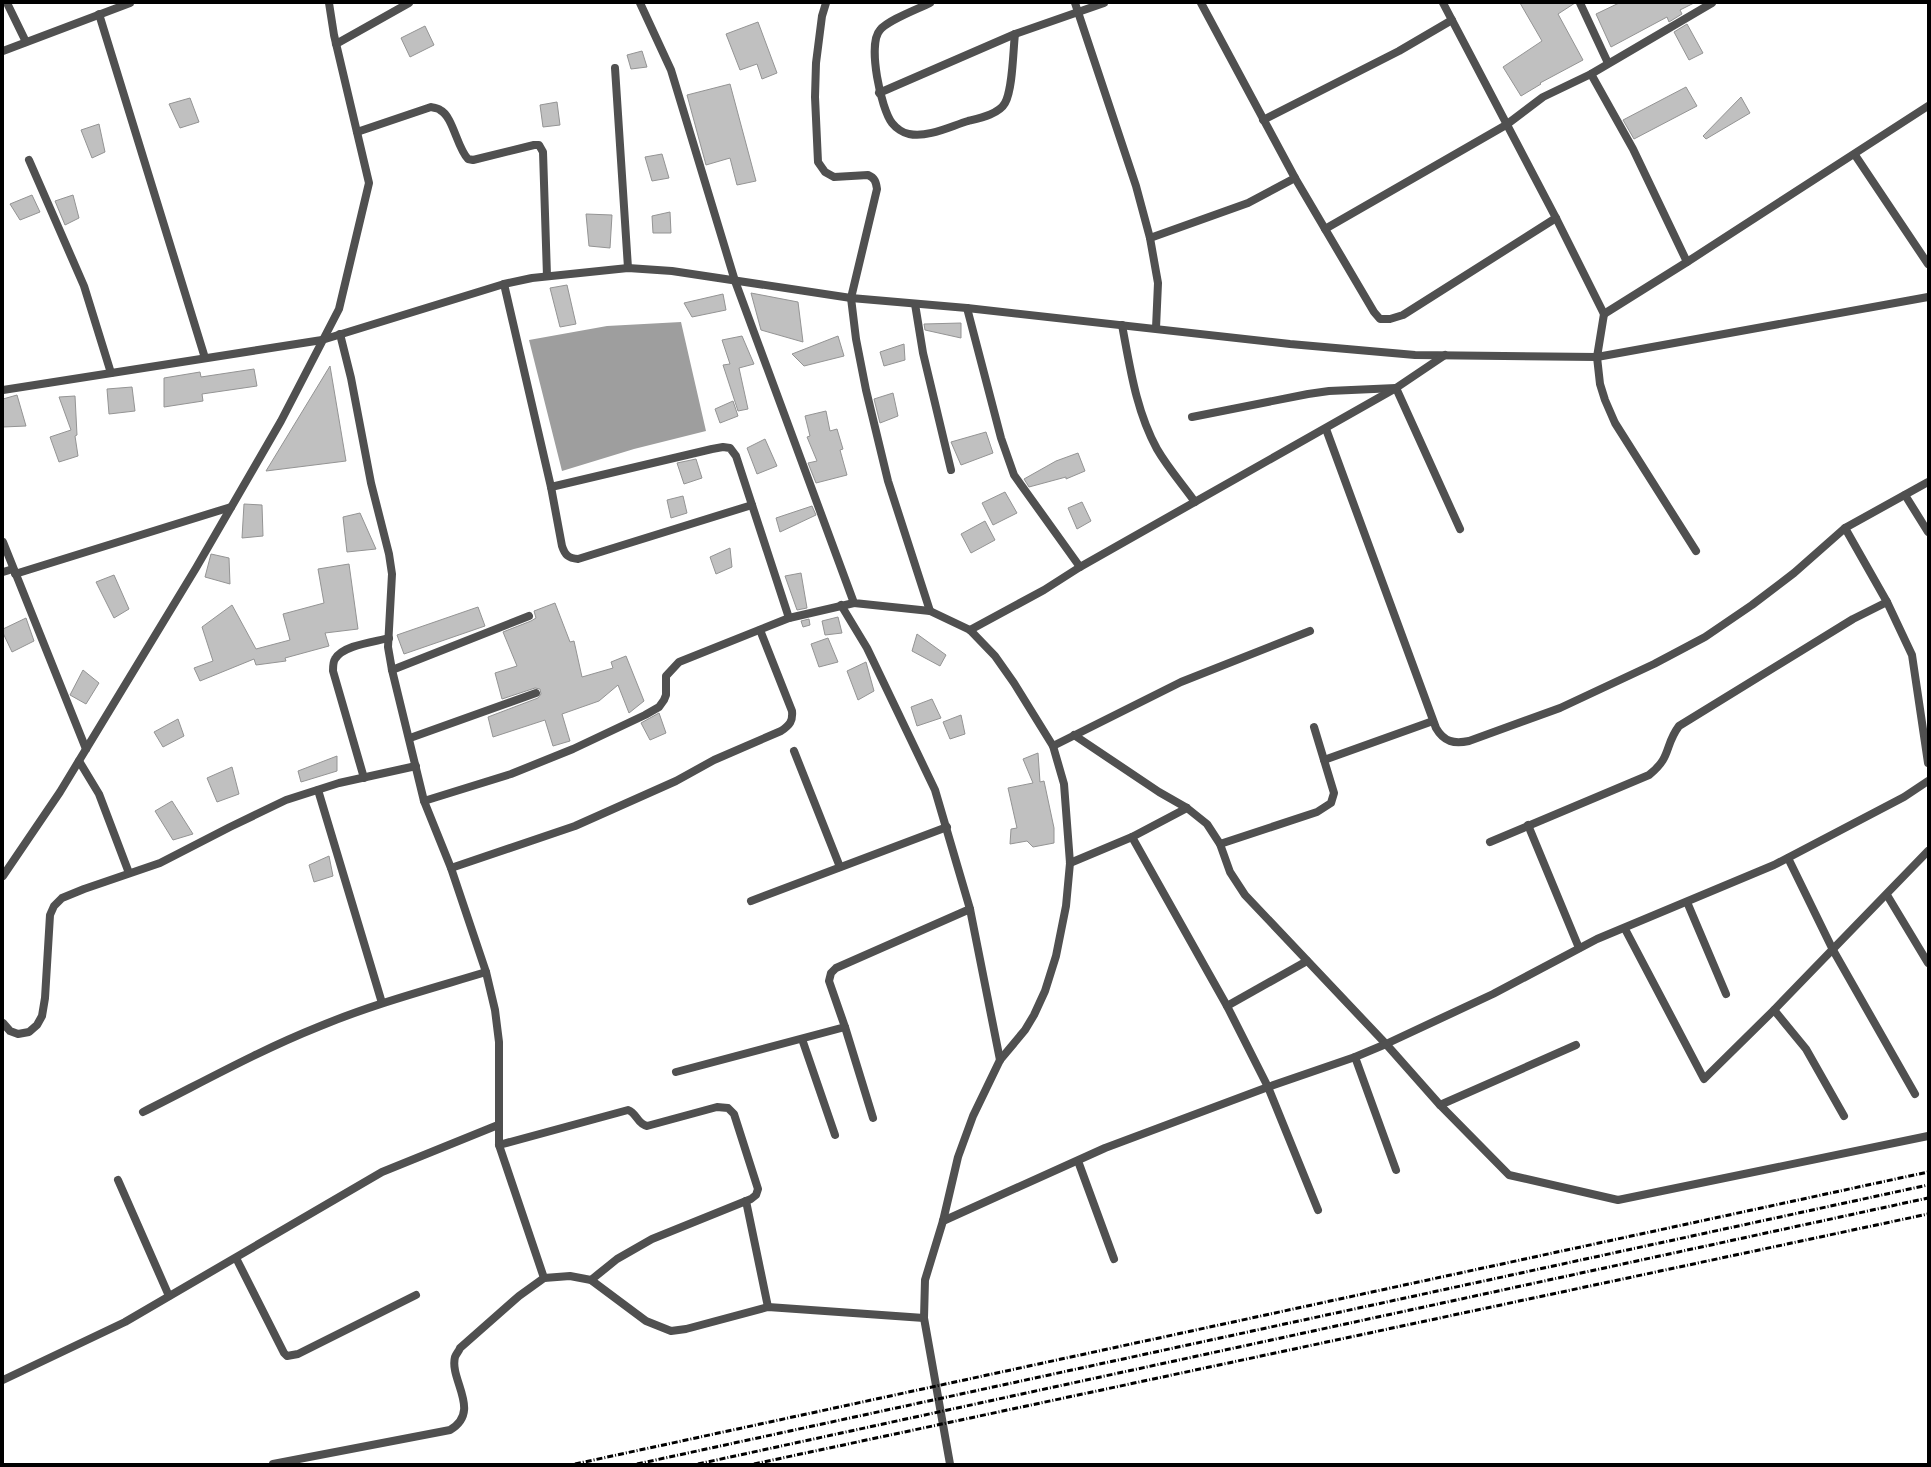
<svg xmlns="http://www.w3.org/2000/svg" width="1931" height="1467" viewBox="0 0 1931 1467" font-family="Signika,sans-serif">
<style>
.water{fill:#9e9e9e}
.building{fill:#c0c0c0;stroke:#949494}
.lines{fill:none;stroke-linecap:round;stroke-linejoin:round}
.street{stroke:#505050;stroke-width:8}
.rail{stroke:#000;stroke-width:3;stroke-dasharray:6 2 1 2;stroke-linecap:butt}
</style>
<rect width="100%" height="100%" fill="#fff"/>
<path class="water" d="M681,322L706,431L634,449L562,471L529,340L607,326Z"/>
<g class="building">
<path d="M1520,3H1575L1558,14L1583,60L1540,83L1541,84L1521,96L1503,67L1542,41Z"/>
<path d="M1619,3H1694L1680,10L1682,14L1669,22L1667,17L1611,47L1596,14Z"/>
<path d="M758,22L777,73L762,79L757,64L740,70L726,34Z"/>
<path d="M1687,24L1703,53L1689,60L1674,32Z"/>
<path d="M425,26L434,45L410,57L401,38Z"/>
<path d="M642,51L647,67L631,69L627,55Z"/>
<path d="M730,84L756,181L737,185L730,158L706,165L687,95Z"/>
<path d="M1686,87L1697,106L1634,139L1623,120Z"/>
<path d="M1741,97L1750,113L1706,139L1703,136Z"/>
<path d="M190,98L199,122L180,128L169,104Z"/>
<path d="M557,102L560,125L543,127L540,105Z"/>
<path d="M99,124L105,152L92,158L81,130Z"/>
<path d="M662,154L669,178L652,181L645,157Z"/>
<path d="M32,195L40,212L20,220L10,204Z"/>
<path d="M73,195L79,218L65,225L55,201Z"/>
<path d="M670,212L671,233H653L652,216Z"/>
<path d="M586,214L612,215L610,248L589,246Z"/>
<path d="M567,285L576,324L560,327L550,288Z"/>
<path d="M751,293L798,302L803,342L761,330Z"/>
<path d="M723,294L726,310L692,317L684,303Z"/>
<path d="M961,323V338L925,330L924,324Z"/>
<path d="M742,336L754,364L739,368L748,409L738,411L723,365L730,364L722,340Z"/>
<path d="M838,336L844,356L804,366L792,354Z"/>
<path d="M904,344L905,360L884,366L880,352Z"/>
<path d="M330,366L346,461L266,471Z"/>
<path d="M254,369L257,386L202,394L203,401L164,407V378L200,372L201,377Z"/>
<path d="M132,387L135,411L109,414L107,389Z"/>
<path d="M893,393L898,416L880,423L874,399Z"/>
<path d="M17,395L26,426L3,427V399Z"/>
<path d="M75,396L77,435L75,436L78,456L59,462L50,437L71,430L59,397Z"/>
<path d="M733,401L738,416L720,423L715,409Z"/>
<path d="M826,411L830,431L837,429L843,449L840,450L847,475L816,483L808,463L817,461L807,437L810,436L805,416Z"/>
<path d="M986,432L993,453L961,465L951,442Z"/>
<path d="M765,439L777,466L757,474L747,448Z"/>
<path d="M1078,453L1085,471L1066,479V477L1029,487L1024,479L1056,461Z"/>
<path d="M696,459L702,478L684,484L677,463Z"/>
<path d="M1005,492L1017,513L993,525L982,503Z"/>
<path d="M683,496L687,513L671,518L667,500Z"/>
<path d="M1082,502L1091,521L1077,529L1068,508Z"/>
<path d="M244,504L262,505L263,536L242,538Z"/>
<path d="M812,506L816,515L780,532L776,518Z"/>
<path d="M360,513L376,549L347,552L343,517Z"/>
<path d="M985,521L995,540L971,553L961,534Z"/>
<path d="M730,548L732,567L716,574L710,557Z"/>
<path d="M211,554L229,558L230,584L205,577Z"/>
<path d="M349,564L358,629L325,633L329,646L285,658L286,661L256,665L254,659L200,681L194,668L213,661L202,627L232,605L256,649L290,640L283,614L324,603L318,569Z"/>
<path d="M801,573L807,608L797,610L785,576Z"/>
<path d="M114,575L129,609L114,618L96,582Z"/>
<path d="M555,603L570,642L574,641L582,677L613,668L611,662L626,656L644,701L629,713L618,685L599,701L562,714L570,741L553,746L545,720L493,737L488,717L538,698L541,694L540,689L535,688L502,699L495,673L517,666L503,632L531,621L536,618L534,611Z"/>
<path d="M478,607L485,626L404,654L397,635Z"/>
<path d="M838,617L842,633L825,635L822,621Z"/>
<path d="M26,618L34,641L12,652L3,633V629Z"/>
<path d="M809,619L810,625L803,627L801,621Z"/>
<path d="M917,634L946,655L940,666L912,651Z"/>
<path d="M828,638L838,662L819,667L811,644Z"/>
<path d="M866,662L874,691L858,700L847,671Z"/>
<path d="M83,670L99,683L86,704L70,695Z"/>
<path d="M932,699L941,718L917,726L911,707Z"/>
<path d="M659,713L666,733L650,740L641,723Z"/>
<path d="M961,715L965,734L950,739L943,722Z"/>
<path d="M178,719L184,736L163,747L154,732Z"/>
<path d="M1038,753L1040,782L1044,781L1054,828V843L1033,847L1027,841L1010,844L1011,829L1017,828L1008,788L1033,783L1023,759Z"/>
<path d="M337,756V771L301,782L298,771Z"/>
<path d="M232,767L239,794L217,802L207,778Z"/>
<path d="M172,801L193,834L173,840L155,811Z"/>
<path d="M329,856L333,876L314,882L309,865Z"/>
</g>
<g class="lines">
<g class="street">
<path d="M7,3L26,42"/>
<path d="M640,3L671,70L735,281L854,603L930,611L970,630L995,656L1014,683L1053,746L1064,784L1070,863L1066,906L1056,956L1045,991L1034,1015L1025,1030L1000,1060L973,1116L958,1157L943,1221L925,1280L924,1318L950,1464"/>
<path d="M826,3L822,16L816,63L815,97L818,162L825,172L834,177L868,175C875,178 876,182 877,189L851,298L856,339L866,390L888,481L930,611"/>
<path d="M930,3C918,9 888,20 880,30C867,44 881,109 892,123C896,128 903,133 909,134C928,138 951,126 968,121C980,118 999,114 1005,103C1013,89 1013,50 1015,34"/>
<path d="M1075,3L1136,186L1150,238L1158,283L1156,328"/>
<path d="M1201,3L1295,178L1374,312L1380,319H1390L1403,315L1556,218"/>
<path d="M1443,3L1556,218L1604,314L1597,357L1600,384L1605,400L1615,423L1696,551"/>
<path d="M1580,3L1608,63"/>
<path d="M99,14L205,358"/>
<path d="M336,44L409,3"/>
<path d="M3,51L130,3"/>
<path d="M615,68L628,268"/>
<path d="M1591,74L1633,149L1687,262"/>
<path d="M879,93L1015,34L1104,3"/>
<path d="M1263,120L1399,51L1452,20"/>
<path d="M357,132L431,107C434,108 438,108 440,110C453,116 457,148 468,159L473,160L534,145H539L543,152L547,276"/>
<path d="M1855,155L1928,264"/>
<path d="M29,160L84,286L111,373"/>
<path d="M1325,229L1506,125L1543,97L1591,74L1712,3"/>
<path d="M1150,238L1248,203L1295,178"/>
<path d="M504,284L551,487L562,546C565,555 568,558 578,559L752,505"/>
<path d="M915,304L923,353L951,470"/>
<path d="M967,308L1001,438L1014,475L1080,567"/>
<path d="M1604,314L1687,262L1928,106"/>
<path d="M1122,325C1130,367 1136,411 1157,449C1168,468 1183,485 1195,502"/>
<path d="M340,334L351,378L371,483L389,554L392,574L388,647L392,670L424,801L451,868L486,972L495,1010L499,1042V1145L544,1278"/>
<path d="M3,390L322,340L504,284L532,278L628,268L672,271L851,298L967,308L1290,344L1415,355L1597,357L1928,297"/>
<path d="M1192,417L1308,394L1329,391L1396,388L1460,529"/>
<path d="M1326,429L1436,728C1444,742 1454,744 1469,741L1560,708L1654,664L1705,637L1752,605L1794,573L1845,528L1928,482"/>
<path d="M551,487L712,449L723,447L730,448L736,456L789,618"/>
<path d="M1905,495L1928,532"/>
<path d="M1845,528L1887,602L1912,655L1928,763"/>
<path d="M3,542L86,749"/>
<path d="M3,572L13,569"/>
<path d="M15,574L231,507"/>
<path d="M841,605L867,648L935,790L970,909L1000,1060"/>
<path d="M970,630L1044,590L1080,567L1396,388L1445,355"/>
<path d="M392,670L529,616"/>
<path d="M1074,735L1159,792L1187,808L1207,824L1220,844L1230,872L1245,895L1386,1044L1440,1105L1509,1175L1618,1200L1928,1136"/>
<path d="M410,738L536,693"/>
<path d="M1053,746L1181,682L1310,631"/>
<path d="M794,751L840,867"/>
<path d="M1324,760L1433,721"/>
<path d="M79,761L99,794L129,873"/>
<path d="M364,778L333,671C333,667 333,662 335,659C343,645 374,642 389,638"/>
<path d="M318,790L382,1003"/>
<path d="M424,801L511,774L573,749L645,715L659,707L664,700L666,695V676L679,662L789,618L854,603"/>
<path d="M1528,825L1579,948"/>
<path d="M1132,837L1227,1006L1268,1087L1318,1210"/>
<path d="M1490,842L1649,775C1672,757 1664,746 1679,726L1853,619L1887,602"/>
<path d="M1220,844L1317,812L1331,803L1334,793L1314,727"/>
<path d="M1788,858L1833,950L1915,1094"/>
<path d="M1070,863L1132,837L1187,808"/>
<path d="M451,868L575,826L676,781L714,760L781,731C790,725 793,721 792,711L760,630"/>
<path d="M3,876L60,792L196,568L281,421L339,309L369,183L334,35L329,3"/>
<path d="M1887,895L1928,963"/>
<path d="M751,901L947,827"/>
<path d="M1687,902L1726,994"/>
<path d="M1625,929L1704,1079L1774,1010L1928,851"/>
<path d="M1227,1006L1307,961"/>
<path d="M1774,1010L1806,1049L1844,1116"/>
<path d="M3,1023L10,1031L18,1034L29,1032L37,1025L42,1016L45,998L50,915L54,906L62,898L84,889L160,863L230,827L286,800L339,783L416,766"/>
<path d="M845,1027L873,1118"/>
<path d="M802,1039L835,1135"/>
<path d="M1355,1057L1396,1170"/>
<path d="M676,1072L845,1027L829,981L831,973L836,968L970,909"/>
<path d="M1440,1105L1576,1045"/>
<path d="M143,1112C201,1083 258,1051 318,1027C373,1004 430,989 486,972"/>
<path d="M499,1145L628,1110C637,1113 637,1124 647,1126L717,1107L728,1108L734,1114L758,1189L756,1195L751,1199L652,1239L617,1259L591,1280"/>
<path d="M1078,1161L1114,1259"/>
<path d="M118,1180L169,1296"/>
<path d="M746,1201L768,1307"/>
<path d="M943,1221L1105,1148L1268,1087L1355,1057L1386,1044L1493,994L1597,939L1774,865L1904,797L1928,781"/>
<path d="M236,1258L284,1353L287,1356L298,1354L416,1295"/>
<path d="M3,1380L125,1322L382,1172L498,1125"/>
<path d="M273,1464L450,1430C482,1411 449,1380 455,1357C456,1354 459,1351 460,1348L519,1296L544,1278L570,1276L591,1280L646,1321L671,1331L686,1329L768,1307L924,1318"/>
</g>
<g class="rail">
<path d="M575,1464L1928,1172"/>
<path d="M637,1464L1928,1185"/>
<path d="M698,1464L1928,1198"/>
<path d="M754,1464L1928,1214"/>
</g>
</g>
<rect width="1931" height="1467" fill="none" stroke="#000000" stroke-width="8"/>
</svg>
